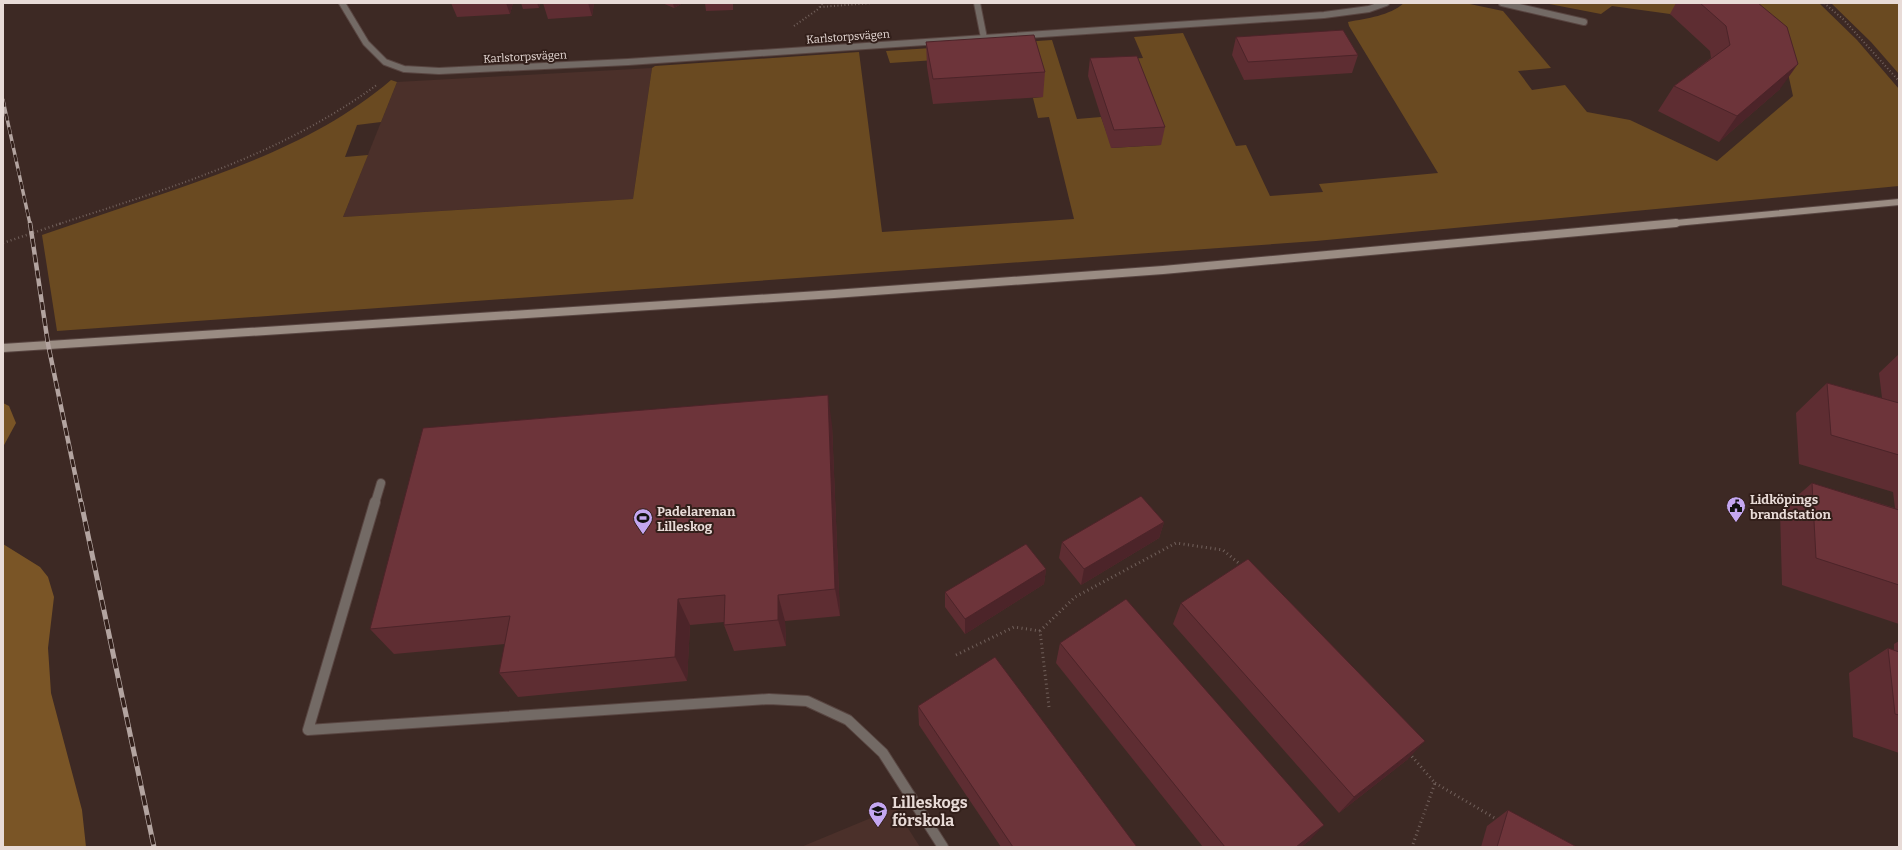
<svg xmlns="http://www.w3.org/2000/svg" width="1902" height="850" viewBox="0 0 1902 850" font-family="Bitter,serif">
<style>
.built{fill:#4b302a}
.green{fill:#6a4a21}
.forest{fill:#7a5526}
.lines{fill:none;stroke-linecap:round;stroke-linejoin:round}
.lane-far2-casing{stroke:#584541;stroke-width:8}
.lane-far1-casing{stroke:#584541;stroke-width:10}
.lane-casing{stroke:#584541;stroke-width:12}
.street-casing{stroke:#584541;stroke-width:8}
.secondary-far1-casing{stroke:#584541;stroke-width:8}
.secondary-casing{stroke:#584541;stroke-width:10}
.path-far2{stroke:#71605b;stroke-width:2;stroke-dasharray:1 2.5;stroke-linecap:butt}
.path-far1{stroke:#71605b;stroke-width:2.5;stroke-dasharray:1 3;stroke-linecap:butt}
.path{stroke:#71605b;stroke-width:3;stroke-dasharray:1 3.5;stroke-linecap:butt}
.lane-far2{stroke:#736a65;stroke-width:6}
.lane-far1{stroke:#736a65;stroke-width:8}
.lane{stroke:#736a65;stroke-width:10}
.street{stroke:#736a65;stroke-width:6}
.secondary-far1{stroke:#9a8c83;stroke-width:6}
.secondary{stroke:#9a8c83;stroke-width:8}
.rail-far2-casing{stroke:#b3a4a0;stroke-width:3.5}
.rail-far1-casing{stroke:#b3a4a0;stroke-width:4.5}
.rail-casing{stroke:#b3a4a0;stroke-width:5}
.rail-far2{stroke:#321f1a;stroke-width:2.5;stroke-dasharray:7;stroke-linecap:butt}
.rail-far1{stroke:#321f1a;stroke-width:3;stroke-dasharray:8;stroke-linecap:butt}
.rail{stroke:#321f1a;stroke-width:3.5;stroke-dasharray:10;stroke-linecap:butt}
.wall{fill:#5e2d32}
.shaded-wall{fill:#4c2429}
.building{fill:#6d343a;stroke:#4c2429}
.labels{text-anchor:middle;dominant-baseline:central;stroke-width:4;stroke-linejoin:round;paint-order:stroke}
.far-street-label{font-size:11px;fill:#e8dbd7;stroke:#321f1a}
.poi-label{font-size:13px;font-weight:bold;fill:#e8dbd7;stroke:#321f1a;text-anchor:start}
.near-poi-label{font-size:16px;font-weight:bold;fill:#e8dbd7;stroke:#321f1a;text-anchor:start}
</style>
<rect width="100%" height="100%" fill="#3d2924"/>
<g class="built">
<path d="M652,68L633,199L343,217L397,82Z"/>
<path d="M895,808L920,847H801Z"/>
</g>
<g class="green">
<path d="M1404,3H1465L1503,11L1551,68L1518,71L1532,90L1565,85L1587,112L1630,120L1717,161L1793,96L1786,64L1670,14L1612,6L1601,14L1544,3H1819L1857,40L1899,89V186L1316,241L57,331L42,235C85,220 128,206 171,191C249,164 328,134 391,80L397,82L381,122L357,125L345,157L368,155L343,217L633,199L652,68L655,66L859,52L882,232L1074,219L1049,117L1038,118L1033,98L1043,97L936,60L890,63L886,51L1052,40L1077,119L1101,117L1112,148L1161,145L1117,60L1143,58L1134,37L1183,33L1236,146L1246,145L1270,196L1323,192L1319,184L1438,173L1349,26L1348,22C1368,18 1389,16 1404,3Z"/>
<path d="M1831,3H1899V74L1871,42Z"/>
</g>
<g class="forest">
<path d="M3,403L9,406L16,423L3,447Z"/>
<path d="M3,544L40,567L48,577L54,597L48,648L51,693L82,810L86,847H3Z"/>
</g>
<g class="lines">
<defs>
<g id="lane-far2">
<path d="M977,3L984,38"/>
<path d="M1502,3L1584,22"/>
</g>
<path id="lane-far1" d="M375,503L381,483"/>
<path id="lane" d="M375,502L308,730L769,699L807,701L848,720L883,753L943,847"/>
<path id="street" d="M342,3L366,43L385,62L404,69L439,71L628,62L1324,15L1369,9L1386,3"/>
<path id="secondary-far1" d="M1665,224L1899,202"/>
<path id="secondary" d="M3,348L834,294L1163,270L1676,223"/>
</defs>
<use href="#lane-far2" class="lane-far2-casing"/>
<use href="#lane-far1" class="lane-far1-casing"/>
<use href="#lane" class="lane-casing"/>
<use href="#street" class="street-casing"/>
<use href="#secondary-far1" class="secondary-far1-casing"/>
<use href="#secondary" class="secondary-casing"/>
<g class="path-far2">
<path d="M1824,3L1843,19L1899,81"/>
<path d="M820,7L872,3"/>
<path d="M794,26L817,10L823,3"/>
<path d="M59,224C173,187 279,156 378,84"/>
</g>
<path class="path-far1" d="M3,243L62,223"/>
<g class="path">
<path d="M956,655L1014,627L1040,631"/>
<path d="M1049,707L1040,631L1075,597L1176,543L1223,550L1242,566"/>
<path d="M1409,753L1435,783L1412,847"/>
<path d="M1435,783L1498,820"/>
</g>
<use href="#lane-far2" class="lane-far2"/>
<use href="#lane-far1" class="lane-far1"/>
<use href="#lane" class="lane"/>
<use href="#street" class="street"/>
<use href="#secondary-far1" class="secondary-far1"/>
<use href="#secondary" class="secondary"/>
<defs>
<path id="rail-far2" d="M3,100L30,224"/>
<path id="rail-far1" d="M30,223L48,344L81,503"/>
<path id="rail" d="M81,502L154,847"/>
</defs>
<use href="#rail-far2" class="rail-far2-casing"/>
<use href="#rail-far1" class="rail-far1-casing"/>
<use href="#rail" class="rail-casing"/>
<use href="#rail-far2" class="rail-far2"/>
<use href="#rail-far1" class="rail-far1"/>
<use href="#rail" class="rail"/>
</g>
<g class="wall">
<path d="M451,3H513L510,14L457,17Z"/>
<path d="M521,3H540L539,8L523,9Z"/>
<path d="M543,3H594L592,16L548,19Z"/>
<path d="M662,3H683L674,8Z"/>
<path d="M705,3H733V10L706,11Z"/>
<path d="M1676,3H1758L1780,89L1719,142L1658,111L1674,86L1711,58L1710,51L1670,14Z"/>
<path d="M1236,37L1358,55L1352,73L1244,80L1232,55Z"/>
<path d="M926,42L1045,72L1043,97L933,104L927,67Z"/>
<path d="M1090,58L1165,127L1161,145L1111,148L1088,76Z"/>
<path d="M1899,354V624L1782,585L1780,511L1812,483L1895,508L1893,492L1799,464L1796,413L1827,383L1882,398L1879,373Z"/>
<path d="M832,425L840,616L785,621L786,646L734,651L724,625V622L690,625L687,681L518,697L499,673L505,644L394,654L370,629Z"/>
<path d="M1164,522L1159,538L1081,585L1059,558L1062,542Z"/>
<path d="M1046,569L1044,584L965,634L945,607V592Z"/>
<path d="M1181,603L1408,759L1339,813L1173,624Z"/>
<path d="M1899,641V753L1853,737L1849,673L1888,648L1894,650V644Z"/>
<path d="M1060,643L1310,840L1301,847H1203L1056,663Z"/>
<path d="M918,706L1137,847H1001L919,725Z"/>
<path d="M1508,810L1577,847H1481L1487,826Z"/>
</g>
<g class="shaded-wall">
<path d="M506,3H513L510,14Z"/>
<path d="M537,3H540L539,8Z"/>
<path d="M588,3H594L592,16Z"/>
<path d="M673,3H683L674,8Z"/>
<path d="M1798,64L1780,89L1719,142L1737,116Z"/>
<path d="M828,395L832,425L840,616L835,589Z"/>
<path d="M1164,522L1159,538L1081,585L1084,569Z"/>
<path d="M1046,569L1044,584L965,634V619Z"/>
<path d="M778,595L785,621L786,646L778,620Z"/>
<path d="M678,599L690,625L687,681L675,657Z"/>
<path d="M1425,741L1408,759L1339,813L1354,797Z"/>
<path d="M1324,825L1310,840L1301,847H1296Z"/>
</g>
<g class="building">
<path d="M1700,3H1758L1787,27L1798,64L1737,116L1674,86L1730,45L1726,26Z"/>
<path d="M1343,30L1358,55L1248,62L1236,37Z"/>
<path d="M1034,35L1045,72L933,79L926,42Z"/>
<path d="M1137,56L1165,127L1114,130L1090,58Z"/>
<path d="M1827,383L1899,403V455L1831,435Z"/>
<path d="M828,395L835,589L778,595V620L724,625L725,595L678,599L675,657L499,673L510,616L370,629L423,428Z"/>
<path d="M1812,483L1899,510V585L1816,558Z"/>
<path d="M1141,496L1164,522L1084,569L1062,542Z"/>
<path d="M1026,544L1046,569L965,619L945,592Z"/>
<path d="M1248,559L1425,741L1354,797L1181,603Z"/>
<path d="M1126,599L1324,825L1296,847H1225L1060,643Z"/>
<path d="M1888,648L1899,652V715L1895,714Z"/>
<path d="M995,657L1137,847H1013L918,706Z"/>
<path d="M1508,810L1577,847H1497Z"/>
</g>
<defs>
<symbol id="civic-pin" viewBox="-11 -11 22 30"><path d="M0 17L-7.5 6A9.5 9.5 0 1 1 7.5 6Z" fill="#c4a7f1" stroke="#321f1a"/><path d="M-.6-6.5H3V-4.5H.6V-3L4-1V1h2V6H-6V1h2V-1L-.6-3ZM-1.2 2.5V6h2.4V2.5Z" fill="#111"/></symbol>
<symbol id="stadium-pin" viewBox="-11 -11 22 30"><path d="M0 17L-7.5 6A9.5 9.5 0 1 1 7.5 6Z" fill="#c4a7f1" stroke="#321f1a"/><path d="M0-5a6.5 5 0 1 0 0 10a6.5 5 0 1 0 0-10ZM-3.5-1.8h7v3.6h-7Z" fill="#111"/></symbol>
<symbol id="school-pin" viewBox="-11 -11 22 30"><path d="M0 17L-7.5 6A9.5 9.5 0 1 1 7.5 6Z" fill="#c4a7f1" stroke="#321f1a"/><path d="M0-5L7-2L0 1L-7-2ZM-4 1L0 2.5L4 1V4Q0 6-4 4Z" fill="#111"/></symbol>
</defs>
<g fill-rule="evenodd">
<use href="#civic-pin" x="1725" y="495" width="22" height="30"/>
<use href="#stadium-pin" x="632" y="507" width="22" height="30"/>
<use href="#school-pin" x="867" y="800" width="22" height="30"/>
</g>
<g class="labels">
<g class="far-street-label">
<text transform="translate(848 37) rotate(-4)">Karlstorpsvägen</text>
<text transform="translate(525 57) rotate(-3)">Karlstorpsvägen</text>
</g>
<g class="poi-label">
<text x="1750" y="499">Lidköpings<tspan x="1750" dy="15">brandstation</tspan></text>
<text x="657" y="511">Padelarenan<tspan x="657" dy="15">Lilleskog</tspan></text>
</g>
<g class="near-poi-label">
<text x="892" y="802">Lilleskogs<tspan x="892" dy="18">förskola</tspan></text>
</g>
</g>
<rect width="1902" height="850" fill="none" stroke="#e8dbd7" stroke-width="8"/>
</svg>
